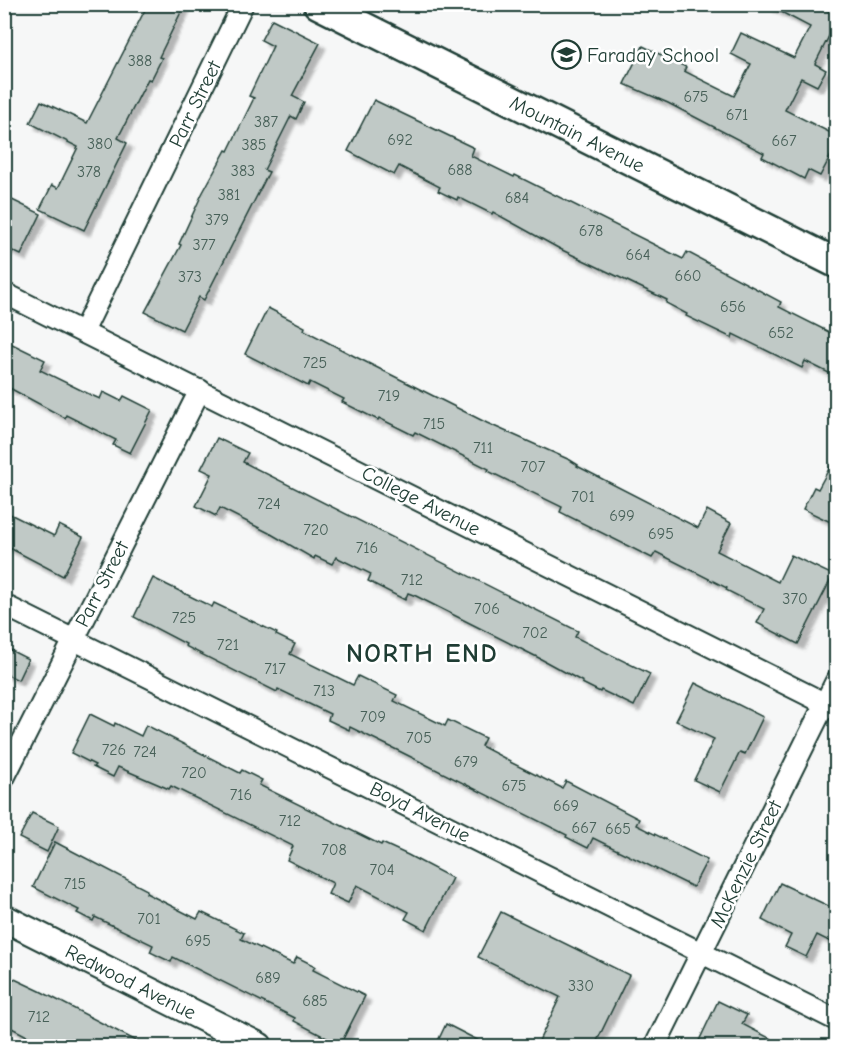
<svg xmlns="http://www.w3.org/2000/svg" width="841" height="1051" viewBox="0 0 841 1051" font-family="'Comic Neue',sans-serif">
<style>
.building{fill:#c0c9c6;stroke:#1f3d34;stroke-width:1.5;filter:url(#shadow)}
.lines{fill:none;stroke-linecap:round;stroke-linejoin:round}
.minor-casing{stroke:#1f3d34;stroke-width:24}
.tertiary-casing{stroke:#1f3d34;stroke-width:30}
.secondary-casing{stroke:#1f3d34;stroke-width:33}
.minor{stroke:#fff;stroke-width:20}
.tertiary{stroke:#fff;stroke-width:26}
.secondary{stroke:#fff;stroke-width:28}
.labels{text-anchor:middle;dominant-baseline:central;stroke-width:5;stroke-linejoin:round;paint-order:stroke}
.number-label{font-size:16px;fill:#476058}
.poi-label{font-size:20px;fill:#1f3d34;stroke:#fff;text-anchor:start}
.street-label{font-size:20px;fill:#1f3d34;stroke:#fff}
.district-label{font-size:26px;font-weight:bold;letter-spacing:1.5px;fill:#1f3d34;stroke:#fff}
</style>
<defs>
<filter id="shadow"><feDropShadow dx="5.5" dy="5.5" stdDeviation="1.5" flood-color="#0004"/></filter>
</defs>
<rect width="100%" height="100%" fill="#f6f7f7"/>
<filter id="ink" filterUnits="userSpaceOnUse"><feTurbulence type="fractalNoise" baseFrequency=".0167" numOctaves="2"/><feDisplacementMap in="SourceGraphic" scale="12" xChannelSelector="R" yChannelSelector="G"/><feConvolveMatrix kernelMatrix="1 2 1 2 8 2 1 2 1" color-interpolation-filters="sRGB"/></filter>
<g filter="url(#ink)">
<g class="building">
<path d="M148,4H185L159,57L162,58L151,80L148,79L118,138L127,143L84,230L40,209L52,185L58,188L78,147L30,123L41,101L87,123Z"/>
<path d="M766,4H815L837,15V20L815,64L826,70L817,86L801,78L785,110L837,136V144L820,176L808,170L804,179L762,157L764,153L668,103L624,84L643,46L686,67L684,71L734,96L751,64L731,54L741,33L794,58L810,27Z"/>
<path d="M272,19L320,43L292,96L304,102L296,119L291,116L264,170L269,172L204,300L199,297L182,330L145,312L181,245L179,244L202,194L226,150L228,151L254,98L249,96L273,46L261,40Z"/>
<path d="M374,100L474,148L471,156L514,177L515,175L683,259L687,252L781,302L779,307L837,336V377L805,361L802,368L733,334L732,338L686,316L687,314L666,303L667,300L560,249L493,212L492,214L458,197L457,200L438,191L440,187L399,166L394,175L348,151Z"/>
<path d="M4,196L41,214L21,255L4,247Z"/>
<path d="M268,308L305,327L304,330L354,356L487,423L570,460L578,465L577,466L698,528L707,510L731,523L717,551L778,582L791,555L833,575L798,644L757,623L764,609L726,590L727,588L656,552L652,558L560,512L562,507L488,471L489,469L415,432L413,435L379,418L378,420L342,402L344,399L310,382L308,386L245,354Z"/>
<path d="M4,340L45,360L40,370L91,395L100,399L103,392L121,401L124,396L152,410L130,453L113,445L116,440L66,415L65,418L4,385Z"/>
<path d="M217,438L248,453L243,462L578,631L575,637L650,674L634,706L601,690L600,692L582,683L583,682L539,658L416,596L408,593L405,600L368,581L371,574L336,557L332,564L315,556L314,559L271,534L220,508L216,516L196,506L212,474L201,469Z"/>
<path d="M837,454V525L803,509L814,487L818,489Z"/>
<path d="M4,511L54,536L59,525L83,537L63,576L4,545Z"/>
<path d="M153,578L212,607L214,603L277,633L276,635L295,644L290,654L353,685L358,676L397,695L394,701L445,726L448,720L485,738L481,746L510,761V762L562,788L566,781L639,819L636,825L707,860L693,887L593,838L588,848L566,837L567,835L399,751L350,727L349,730L328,720L330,714L278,689L277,692L185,646L186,644L134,617Z"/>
<path d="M4,647L28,659L18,680L4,673Z"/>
<path d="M695,683L763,717L745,754L740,752L720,792L694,780L714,739L676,721Z"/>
<path d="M90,714L114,726L115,723L141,736L146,725L240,773L242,770L262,780L259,785L381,845L382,843L408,855L452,878L426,930L405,919L409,912L357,885L348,903L328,894L333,883L287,860L293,846L171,786L169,789L118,767L113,777L93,767L95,765L71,753Z"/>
<path d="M32,813L59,826L47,852L19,838Z"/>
<path d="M55,842L147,890L146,893L197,919L201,912L244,933L241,939L293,964L297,957L315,966L313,970L365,996L340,1045L294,1021L295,1018L173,957L171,962L150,952L153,945L95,917L93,921L77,913L79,910L33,887Z"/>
<path d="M780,883L837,910V945L817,935L806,957L785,947L791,935L762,920Z"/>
<path d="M501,912L629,975L594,1047H536L560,997L478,957Z"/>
<path d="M4,974L40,991L148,1047H48L4,1024Z"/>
<path d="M718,1001L747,1015L742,1024L787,1047H696Z"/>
<path d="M446,1024L491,1047H435Z"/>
</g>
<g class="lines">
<defs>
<g id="minor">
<path d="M4,293L836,709"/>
<path d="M83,332L243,4"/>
<path d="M4,605L836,1020"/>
<path d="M4,778L200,390"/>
<path d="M655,1046L836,681"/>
</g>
<g id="tertiary">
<path id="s1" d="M4,918L259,1046"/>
</g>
<g id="secondary">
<path id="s2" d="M318,4L836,263"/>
</g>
</defs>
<use href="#minor" class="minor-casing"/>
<use href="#tertiary" class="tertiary-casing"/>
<use href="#secondary" class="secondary-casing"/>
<use href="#minor" class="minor"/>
<use href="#tertiary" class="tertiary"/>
<use href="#secondary" class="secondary"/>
</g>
</g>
<defs>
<symbol id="school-ring" viewBox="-11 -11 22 22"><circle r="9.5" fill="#fff" stroke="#1f3d34" stroke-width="1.5"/><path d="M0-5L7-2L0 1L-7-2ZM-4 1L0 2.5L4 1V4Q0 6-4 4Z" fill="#1f3d34"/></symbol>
</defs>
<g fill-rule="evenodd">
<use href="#school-ring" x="550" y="38" width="33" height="33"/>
</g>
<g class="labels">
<g class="number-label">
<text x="140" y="61">388</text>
<text x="696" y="97">675</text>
<text x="737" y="115">671</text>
<text x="266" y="122">387</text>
<text x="400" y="140">692</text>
<text x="784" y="141">667</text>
<text x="100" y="144">380</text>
<text x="254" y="145">385</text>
<text x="460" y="170">688</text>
<text x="243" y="171">383</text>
<text x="89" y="172">378</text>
<text x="229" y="195">381</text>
<text x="517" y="198">684</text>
<text x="217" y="220">379</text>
<text x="591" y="231">678</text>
<text x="204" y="245">377</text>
<text x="638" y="255">664</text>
<text x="688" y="276">660</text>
<text x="190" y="277">373</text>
<text x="733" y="307">656</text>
<text x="781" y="333">652</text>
<text x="315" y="363">725</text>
<text x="389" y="396">719</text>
<text x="434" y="424">715</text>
<text x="483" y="448">711</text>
<text x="533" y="467">707</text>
<text x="583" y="497">701</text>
<text x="269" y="504">724</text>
<text x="622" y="516">699</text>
<text x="316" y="530">720</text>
<text x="661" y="534">695</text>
<text x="367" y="548">716</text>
<text x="412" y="580">712</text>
<text x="795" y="599">370</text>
<text x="487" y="609">706</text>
<text x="184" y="618">725</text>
<text x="535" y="633">702</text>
<text x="228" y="645">721</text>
<text x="275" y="669">717</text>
<text x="324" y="691">713</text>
<text x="373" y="717">709</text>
<text x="419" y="738">705</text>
<text x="114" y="750">726</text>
<text x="145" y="752">724</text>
<text x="466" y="762">679</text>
<text x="194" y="773">720</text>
<text x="514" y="786">675</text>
<text x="241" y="795">716</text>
<text x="566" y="806">669</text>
<text x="290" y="821">712</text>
<text x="584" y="828">667</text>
<text x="618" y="829">665</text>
<text x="334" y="850">708</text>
<text x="382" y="870">704</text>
<text x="75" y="884">715</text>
<text x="149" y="919">701</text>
<text x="198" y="941">695</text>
<text x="268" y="978">689</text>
<text x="581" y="986">330</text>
<text x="315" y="1001">685</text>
<text x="39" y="1017">712</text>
</g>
<g class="poi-label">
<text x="587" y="55">Faraday School</text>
</g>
<g class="street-label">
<text transform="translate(195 104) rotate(-64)">Parr Street</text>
<text stroke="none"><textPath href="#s2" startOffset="290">Mountain Avenue</textPath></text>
<text transform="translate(421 501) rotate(27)">College Avenue</text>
<text transform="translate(102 584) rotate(-63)">Parr Street</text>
<text transform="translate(420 812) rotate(27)">Boyd Avenue</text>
<text transform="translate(746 864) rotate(-64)">McKenzie Street</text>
<text stroke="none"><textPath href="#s1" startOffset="142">Redwood Avenue</textPath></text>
</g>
<g class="district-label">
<text x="422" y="654">NORTH END</text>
</g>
</g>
<rect width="841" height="1051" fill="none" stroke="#fff" stroke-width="24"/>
<rect x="12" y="12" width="817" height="1027" fill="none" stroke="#1f3d34" stroke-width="2" filter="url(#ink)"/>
</svg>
